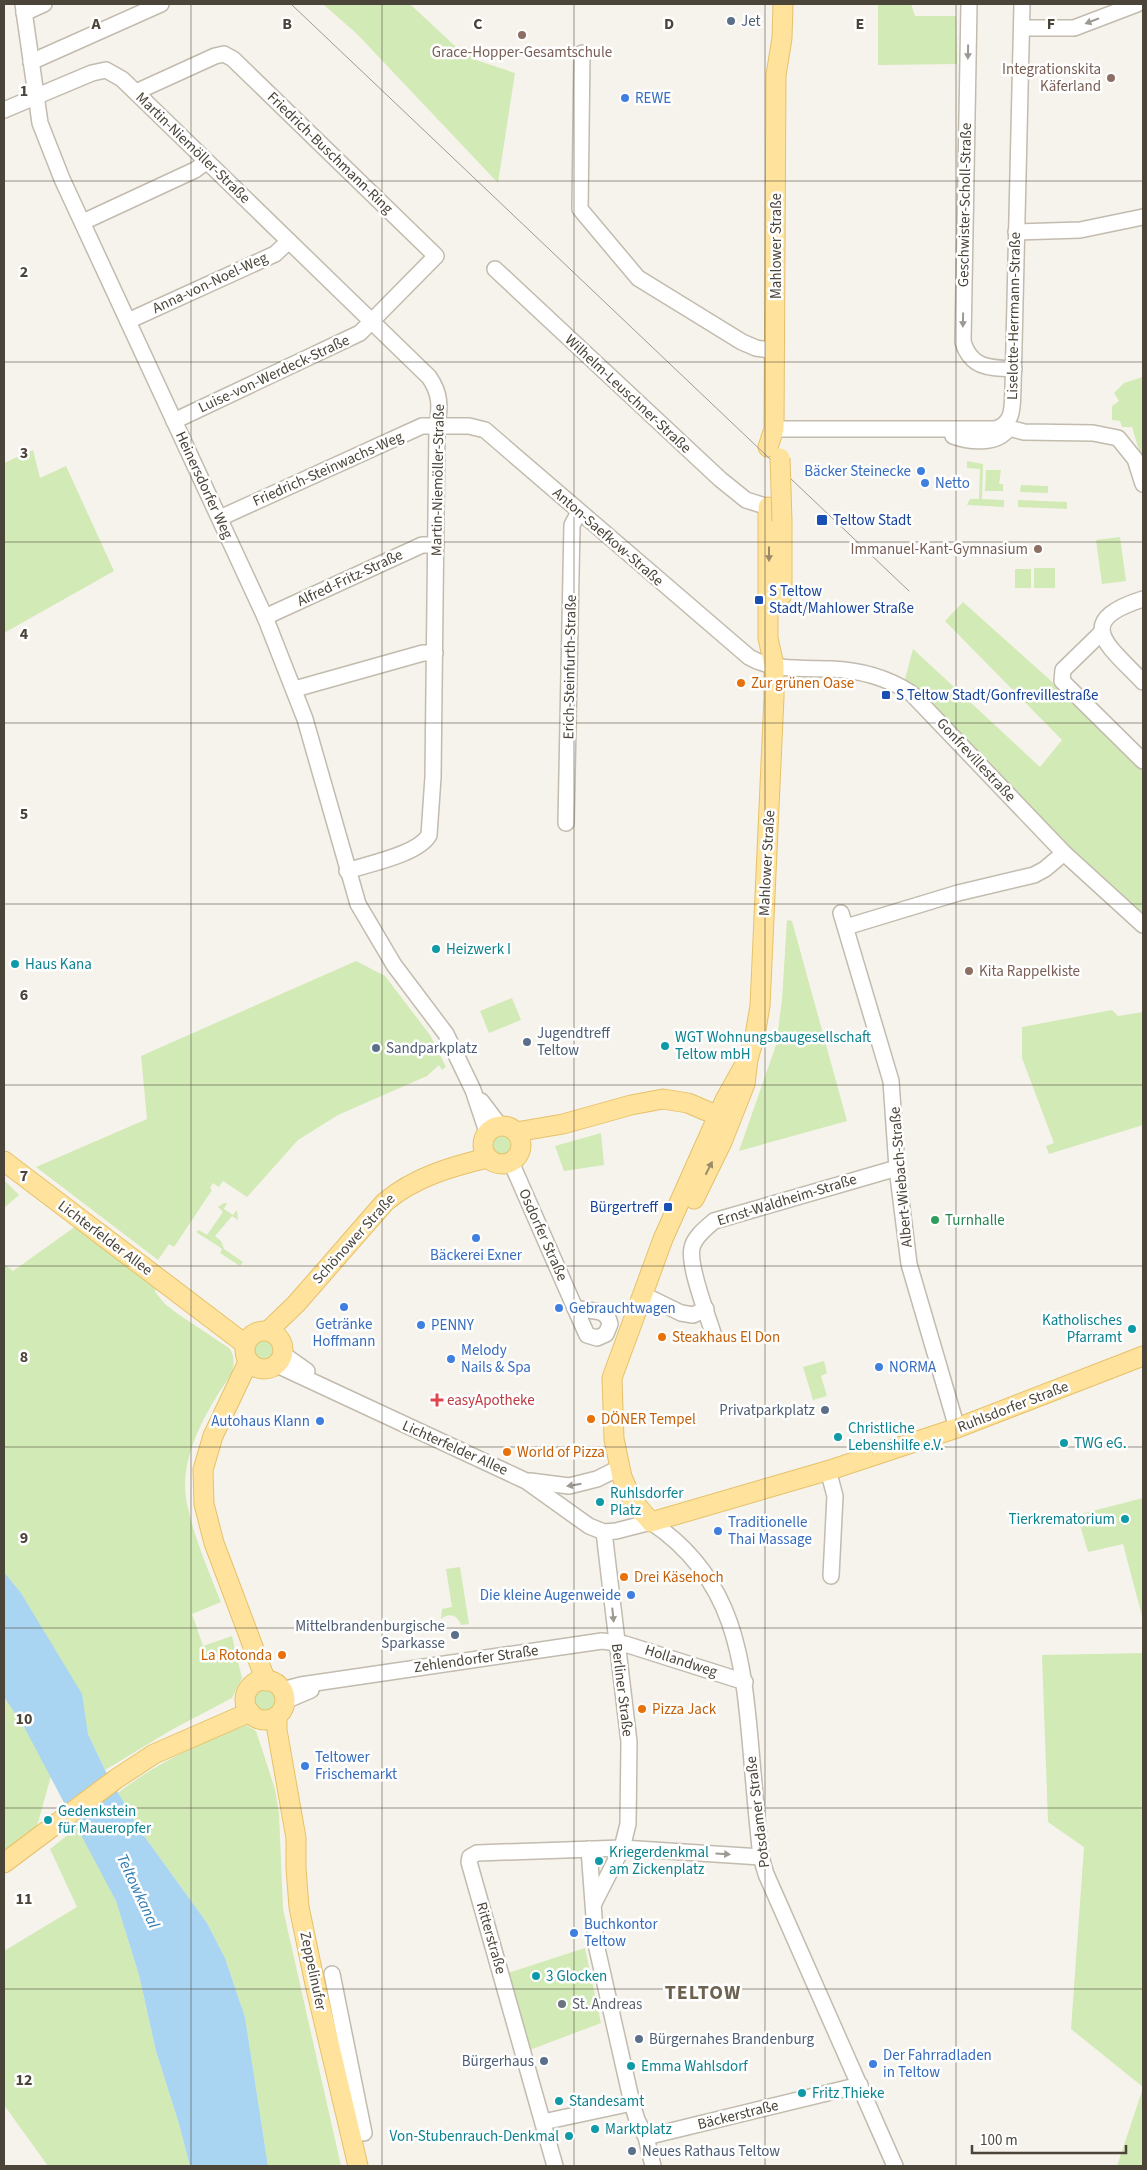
<svg xmlns="http://www.w3.org/2000/svg" width="1147" height="2170" viewBox="0 0 1147 2170" font-family="'Source Sans 3',sans-serif">
<style>
.green{fill:#d2eab5}
.water{fill:#a9d4f2}
.lines{fill:none;stroke-linecap:round;stroke-linejoin:round}
.minor-casing{stroke:#c2bbae;stroke-width:18}
.major-casing{stroke:#e6c16a;stroke-width:21}
.minor{stroke:#fff;stroke-width:15}
.major{stroke:#ffe39c;stroke-width:19}
.tram{stroke:#9a9a9a;stroke-width:1}
.major-bridge-casing{stroke:#e6c16a;stroke-width:21;stroke-linecap:butt}
.major-bridge{stroke:#ffe39c;stroke-width:19}
.oneway{fill:#9c9892}
.oneway2{fill:#9c8c66}
.grid{fill:none;stroke:#4b4439;stroke-width:1;stroke-opacity:0.55}
.service-dot{fill:#5c6f8a;stroke:#fff;stroke-width:2}
.education-dot{fill:#8d6e63;stroke:#fff;stroke-width:2}
.shop-dot{fill:#3f7fe0;stroke:#fff;stroke-width:2}
.transit-dot{fill:#1a4fb4;stroke:#fff;stroke-width:2}
.food-dot{fill:#e8710a;stroke:#fff;stroke-width:2}
.culture-dot{fill:#0f9aa8;stroke:#fff;stroke-width:2}
.leisure-dot{fill:#2e9e5b;stroke:#fff;stroke-width:2}
.health-dot{fill:#e0444e;stroke:#fff;stroke-width:2}
.worship-dot{fill:#6b7280;stroke:#fff;stroke-width:2}
.labels{text-anchor:middle;dominant-baseline:central;stroke-width:5;stroke-linejoin:round;paint-order:stroke}
.service-label{font-size:15px;fill:#4e5e75;stroke:#fff;text-anchor:start}
.education-label{font-size:15px;fill:#785e54;stroke:#fff;text-anchor:end}
.shop-label{font-size:15px;fill:#366cbe;stroke:#fff;text-anchor:start}
.street-label{font-size:15px;fill:#4b4439;stroke:#fff}
.transit-label{font-size:15px;fill:#164399;stroke:#fff;text-anchor:start}
.food-label{font-size:15px;fill:#c56008;stroke:#fff;text-anchor:start}
.culture-label{font-size:15px;fill:#0d838f;stroke:#fff;text-anchor:start}
.leisure-label{font-size:15px;fill:#27864d;stroke:#fff;text-anchor:start}
.health-label{font-size:15px;fill:#be3a42;stroke:#fff;text-anchor:start}
.worship-label{font-size:15px;fill:#5b616d;stroke:#fff;text-anchor:start}
.water-label{font-size:16px;font-style:italic;fill:#2e7ab2;stroke:#fff}
.district-label{font-size:20px;font-weight:bold;letter-spacing:1px;fill:#6e6250;stroke:#fff}
.grid-label{font-size:16px;text-anchor:middle;font-weight:bold;fill:#4b4439;stroke:#fff;stroke-width:5;stroke-linejoin:round;paint-order:stroke}
</style>
<rect width="100%" height="100%" fill="#f6f3ec"/>
<g class="green">
<path d="M323,4H410L456,47L476,60L515,73L498,183L357,34Z"/>
<path d="M878,4H911L915,16H956L957,64L878,65Z"/>
<path d="M1143,377V464L1132,427H1122L1120,421L1112,420V406L1119,401L1114,393L1124,383Z"/>
<path d="M33,450L40,478L66,466L114,571L4,633V463Z"/>
<path d="M967,461L983,464L982,499L1004,500V507L967,505L970,499H979L980,469L967,468Z"/>
<path d="M986,470H1001L999,484H1003V491H985Z"/>
<path d="M1021,485L1048,486V493L1020,492Z"/>
<path d="M1018,500L1067,502V509L1018,507Z"/>
<path d="M1120,537L1126,581L1102,584L1096,540Z"/>
<rect x="1034" y="568" width="21" height="20"/>
<rect x="1015" y="569" width="16" height="19"/>
<path d="M963,602L1049,679L1143,771V913L1067,844L905,679L913,649L1040,767L1062,740L945,621Z"/>
<path d="M787,920L792,921L847,1121L739,1151L776,1045L782,1000Z"/>
<path d="M356,961L385,976L430,1035L446,1067L442,1070L439,1065L427,1076L338,1115L298,1140L247,1197L223,1181L219,1187L213,1183L210,1188L212,1190L174,1247L169,1244L158,1260L36,1167L147,1119L141,1056Z"/>
<path d="M512,998L521,1020L489,1033L480,1011Z"/>
<path d="M1112,1010L1118,1016L1143,1012V1125L1049,1154L1046,1146L1054,1143L1022,1058V1027Z"/>
<path d="M601,1133L604,1165L564,1171L555,1146Z"/>
<circle cx="501" cy="1145" r="12"/>
<path d="M4,1180L19,1195L4,1208Z"/>
<path d="M224,1203H227L224,1209L233,1215L237,1210L238,1220L232,1216L215,1236L221,1241L224,1249L243,1262L240,1266L220,1253L222,1249L218,1246L196,1232L199,1230L207,1235L223,1212L218,1207Z"/>
<path d="M76,1226L156,1287L155,1292L165,1304L178,1314L229,1348C235,1355 234,1364 232,1373C208,1408 177,1458 187,1504C194,1537 208,1570 221,1602L192,1614L203,1646L232,1636L242,1678L232,1698L173,1729L105,1770L88,1734L81,1694L21,1593L4,1572V1264L13,1271Z"/>
<circle cx="265" cy="1350" r="12"/>
<path d="M824,1361L827,1373L821,1376L827,1396L813,1400L803,1367Z"/>
<path d="M1143,1498V1620L1123,1544L1088,1552L1077,1515Z"/>
<path d="M460,1567L469,1624L461,1625C458,1615 449,1612 441,1619L442,1609L452,1607L446,1569Z"/>
<path d="M1143,1653V2087L1071,2029L1084,1847L1048,1822L1042,1655Z"/>
<circle cx="266" cy="1701" r="12"/>
<path d="M4,1697L23,1725L51,1776L37,1826L4,1852Z"/>
<path d="M246,1725L256,1731L275,1789L279,1814L283,1909L341,2166H268L245,2017L225,1958L207,1923L139,1829L118,1793C157,1762 200,1744 246,1725Z"/>
<path d="M79,1826L116,1901L139,1975L156,2051L179,2124L190,2166H48L4,2105V1951L77,1907L50,1849Z"/>
<path d="M585,1948L601,2023L527,2051L505,1974Z"/>
<path d="M1143,2088V2166H1117Z"/>
</g>
<path class="water" d="M4,1572L21,1593L82,1694L88,1734L105,1770L139,1829L207,1923L225,1958L245,2017L268,2166H190L179,2124L156,2051L139,1975L116,1901L23,1725L4,1697Z"/>
<g class="lines">
<defs>
<g id="minor">
<path d="M23,4L40,123L62,179L265,617L305,719L358,904L394,965L446,1034L473,1090L487,1132"/>
<path d="M969,4L963,342C971,368 989,368 1014,369"/>
<path d="M24,13L44,4"/>
<path d="M1022,28H1074L1137,4"/>
<path d="M582,53L580,209L638,278L742,342L756,348L775,351"/>
<path d="M31,62L161,4"/>
<path d="M136,92L215,56L224,54L233,59L436,256L360,333L174,421"/>
<path d="M4,110L92,73L106,70L122,79L429,377C441,394 440,407 437,427L433,777L429,835C419,854 368,864 347,871"/>
<path d="M83,222L195,170L206,162"/>
<path d="M1016,232L1080,230L1143,217"/>
<path d="M495,269L720,479L746,500L768,507"/>
<path d="M128,321L275,254L289,241"/>
<path d="M1009,428L1024,432L1093,433L1118,438L1135,459L1143,484"/>
<path d="M774,429H995C1015,424 1012,404 1013,388L1022,4"/>
<path d="M953,436C969,442 997,445 1008,429"/>
<path d="M220,518L422,426H469L485,430L749,657C772,671 805,668 831,669C861,670 886,677 911,693L1064,853L1143,925"/>
<path d="M1143,599C1071,622 1109,646 1143,682"/>
<path d="M265,617L422,545H436"/>
<path d="M1102,632L1063,670L1062,681L1143,761"/>
<path d="M295,689L423,653H435"/>
<path d="M566,823L572,525L579,512"/>
<path d="M841,913L891,1081L897,1168L909,1264L957,1428"/>
<path d="M846,927L958,893L1034,875L1045,869L1064,853"/>
<path d="M481,1101L500,1126"/>
<path d="M511,1162L575,1308"/>
<path d="M644,1295L681,1313L693,1315L706,1309"/>
<path d="M575,1308C589,1312 607,1307 610,1324L606,1334L597,1338L587,1335Z"/>
<path d="M713,1333C707,1314 688,1266 692,1248C694,1237 706,1228 714,1221L897,1168"/>
<path d="M283,1354L307,1371"/>
<path d="M277,1365L526,1481L589,1526L604,1532L616,1531L651,1522C735,1578 743,1658 751,1750C754,1786 757,1821 761,1857L766,1874L895,2166"/>
<path d="M828,1470L835,1496L831,1576"/>
<path d="M530,1481L569,1486L597,1479L619,1468"/>
<path d="M282,1690L301,1685L602,1641L625,1644L745,1682"/>
<path d="M285,1701L311,1690"/>
<path d="M589,1849L596,1944L632,2103L637,2120L646,2137L653,2166"/>
<path d="M594,1903L622,1848L628,1824L629,1742L604,1532"/>
<path d="M332,1974L364,2133"/>
<path d="M543,2122L632,2103"/>
<path d="M646,2137L860,2085"/>
<path d="M555,2166L469,1862L470,1857L477,1853L622,1848L761,1857"/>
</g>
<g id="major">
<path d="M768,447L774,429L776,75L782,38L783,4"/>
<path d="M782,595V521"/>
<path d="M748,1059L725,1100L663,1239L612,1378L614,1439L622,1477L632,1500L651,1522L833,1469L957,1428L1143,1356"/>
<circle cx="502" cy="1145" r="19"/>
<path d="M516,1132L563,1124L631,1105L663,1099L688,1103L730,1121"/>
<path d="M4,1161L245,1344"/>
<path d="M694,1199L722,1142L745,1084L748,1059L755,1035L760,1006L774,697V665L768,638V507"/>
<circle cx="264" cy="1350" r="19"/>
<path d="M268,1331L296,1304L385,1202C415,1177 450,1167 487,1158"/>
<path d="M248,1362L213,1436L203,1470L204,1504L214,1543L266,1681"/>
<circle cx="265" cy="1700" r="20"/>
<path d="M277,1716V1730L296,1838V1868L299,1907L315,1984L358,2166"/>
<path d="M4,1863L116,1779L154,1754L250,1712"/>
</g>
</defs>
<use href="#minor" class="minor-casing"/>
<use href="#major" class="major-casing"/>
<use href="#minor" class="minor"/>
<use href="#major" class="major"/>
<path class="tram" d="M291,4L909,591"/>
<defs>
<path id="major-bridge" d="M780,458L782,521"/>
</defs>
<use href="#major-bridge" class="major-bridge-casing"/>
<use href="#major-bridge" class="major-bridge"/>
</g>
<defs><path id="oneway-solid" d="M-6-.8H1V-3.2L6.5 0L1 3.2V.8H-6Z" transform="scale(1.25)"/></defs>
<g class="oneway">
<use href="#oneway-solid" transform="translate(1092 21) rotate(159)"/>
<use href="#oneway-solid" transform="translate(968 52) rotate(91)"/>
<use href="#oneway-solid" transform="translate(963 320) rotate(91)"/>
<use href="#oneway-solid" transform="translate(574 1485) rotate(171)"/>
<use href="#oneway-solid" transform="translate(613 1615) rotate(84)"/>
<use href="#oneway-solid" transform="translate(723 1854) rotate(4)"/>
</g>
<g class="oneway2">
<use href="#oneway-solid" transform="translate(769 554) rotate(90)"/>
<use href="#oneway-solid" transform="translate(709 1168) rotate(-63)"/>
</g>
<path class="grid" d="M191,4V2166M382,4V2166M574,4V2166M765,4V2166M956,4V2166M4,181H1143M4,362H1143M4,542H1143M4,723H1143M4,904H1143M4,1085H1143M4,1266H1143M4,1447H1143M4,1628H1143M4,1808H1143M4,1989H1143"/>
<g class="service-dot">
<circle cx="731" cy="21" r="5"/>
<circle cx="527" cy="1042" r="5"/>
<circle cx="376" cy="1048" r="5"/>
<circle cx="825" cy="1410" r="5"/>
<circle cx="455" cy="1635" r="5"/>
<circle cx="639" cy="2039" r="5"/>
<circle cx="544" cy="2061" r="5"/>
<circle cx="632" cy="2151" r="5"/>
</g>
<g class="education-dot">
<circle cx="522" cy="35" r="5"/>
<circle cx="1111" cy="78" r="5"/>
<circle cx="1038" cy="549" r="5"/>
<circle cx="969" cy="971" r="5"/>
</g>
<g class="shop-dot">
<circle cx="625" cy="98" r="5"/>
<circle cx="921" cy="471" r="5"/>
<circle cx="925" cy="483" r="5"/>
<circle cx="476" cy="1238" r="5"/>
<circle cx="344" cy="1307" r="5"/>
<circle cx="559" cy="1308" r="5"/>
<circle cx="421" cy="1325" r="5"/>
<circle cx="451" cy="1359" r="5"/>
<circle cx="879" cy="1367" r="5"/>
<circle cx="320" cy="1421" r="5"/>
<circle cx="718" cy="1531" r="5"/>
<circle cx="631" cy="1595" r="5"/>
<circle cx="305" cy="1766" r="5"/>
<circle cx="574" cy="1933" r="5"/>
<circle cx="873" cy="2064" r="5"/>
</g>
<g class="transit-dot">
<rect x="816" y="514" width="12" height="12" rx="2.5"/>
<rect x="754" y="595" width="10" height="10" rx="2.5"/>
<rect x="881" y="690" width="10" height="10" rx="2.5"/>
<rect x="663" y="1202" width="10" height="10" rx="2.5"/>
</g>
<g class="food-dot">
<circle cx="741" cy="683" r="5"/>
<circle cx="662" cy="1337" r="5"/>
<circle cx="591" cy="1419" r="5"/>
<circle cx="507" cy="1452" r="5"/>
<circle cx="624" cy="1577" r="5"/>
<circle cx="282" cy="1655" r="5"/>
<circle cx="642" cy="1709" r="5"/>
</g>
<g class="culture-dot">
<circle cx="436" cy="949" r="5"/>
<circle cx="15" cy="964" r="5"/>
<circle cx="665" cy="1046" r="5"/>
<circle cx="1132" cy="1329" r="5"/>
<circle cx="838" cy="1437" r="5"/>
<circle cx="1064" cy="1443" r="5"/>
<circle cx="600" cy="1502" r="5"/>
<circle cx="1125" cy="1519" r="5"/>
<circle cx="48" cy="1820" r="5"/>
<circle cx="599" cy="1861" r="5"/>
<circle cx="536" cy="1976" r="5"/>
<circle cx="631" cy="2066" r="5"/>
<circle cx="802" cy="2093" r="5"/>
<circle cx="559" cy="2101" r="5"/>
<circle cx="595" cy="2129" r="5"/>
<circle cx="569" cy="2136" r="5"/>
</g>
<circle class="leisure-dot" cx="935" cy="1220" r="5"/>
<path class="health-dot" d="M434.5 1392.5h5v5h5v5h-5v5h-5v-5h-5v-5h5z"/>
<circle class="worship-dot" cx="562" cy="2004" r="5"/>
<g class="labels">
<g class="service-label">
<text x="741" y="21">Jet</text>
<text x="537" y="1033">Jugendtreff<tspan x="537" dy="17">Teltow</tspan></text>
<text x="386" y="1048">Sandparkplatz</text>
<text x="815" y="1410" text-anchor="end">Privatparkplatz</text>
<text x="445" y="1626" text-anchor="end">Mittelbrandenburgische<tspan x="445" dy="17">Sparkasse</tspan></text>
<text x="649" y="2039">Bürgernahes Brandenburg</text>
<text x="534" y="2061" text-anchor="end">Bürgerhaus</text>
<text x="642" y="2151">Neues Rathaus Teltow</text>
</g>
<g class="education-label">
<text x="522" y="52" text-anchor="middle">Grace-Hopper-Gesamtschule</text>
<text x="1101" y="69">Integrationskita<tspan x="1101" dy="17">Käferland</tspan></text>
<text x="1028" y="549">Immanuel-Kant-Gymnasium</text>
<text x="979" y="971" text-anchor="start">Kita Rappelkiste</text>
</g>
<g class="shop-label">
<text x="635" y="98">REWE</text>
<text x="911" y="471" text-anchor="end">Bäcker Steinecke</text>
<text x="935" y="483">Netto</text>
<text x="476" y="1255" text-anchor="middle">Bäckerei Exner</text>
<text x="569" y="1308">Gebrauchtwagen</text>
<text x="344" y="1324" text-anchor="middle">Getränke<tspan x="344" dy="17">Hoffmann</tspan></text>
<text x="431" y="1325">PENNY</text>
<text x="461" y="1350">Melody<tspan x="461" dy="17">Nails &amp; Spa</tspan></text>
<text x="889" y="1367">NORMA</text>
<text x="310" y="1421" text-anchor="end">Autohaus Klann</text>
<text x="728" y="1522">Traditionelle<tspan x="728" dy="17">Thai Massage</tspan></text>
<text x="621" y="1595" text-anchor="end">Die kleine Augenweide</text>
<text x="315" y="1757">Teltower<tspan x="315" dy="17">Frischemarkt</tspan></text>
<text x="584" y="1924">Buchkontor<tspan x="584" dy="17">Teltow</tspan></text>
<text x="883" y="2055">Der Fahrradladen<tspan x="883" dy="17">in Teltow</tspan></text>
</g>
<g class="street-label">
<text transform="translate(193 148) rotate(44)">Martin-Niemöller-Straße</text>
<text transform="translate(330 153) rotate(44)">Friedrich-Buschmann-Ring</text>
<text transform="translate(965 205) rotate(-89)">Geschwister-Scholl-Straße</text>
<text transform="translate(776 246) rotate(-90)">Mahlower Straße</text>
<text transform="translate(210 283) rotate(-25)">Anna-von-Noel-Weg</text>
<text transform="translate(1014 316) rotate(-89)">Liselotte-Herrmann-Straße</text>
<text transform="translate(274 374) rotate(-25)">Luise-von-Werdeck-Straße</text>
<text transform="translate(628 394) rotate(43)">Wilhelm-Leuschner-Straße</text>
<text transform="translate(328 469) rotate(-24)">Friedrich-Steinwachs-Weg</text>
<text transform="translate(438 480) rotate(-89)">Martin-Niemöller-Straße</text>
<text transform="translate(204 485) rotate(65)">Heinersdorfer Weg</text>
<text transform="translate(608 537) rotate(41)">Anton-Saefkow-Straße</text>
<text transform="translate(350 578) rotate(-25)">Alfred-Fritz-Straße</text>
<text transform="translate(570 667) rotate(-89)">Erich-Steinfurth-Straße</text>
<text transform="translate(976 760) rotate(47)">Gonfrevillestraße</text>
<text transform="translate(767 863) rotate(-87)">Mahlower Straße</text>
<text transform="translate(901 1177) rotate(-95)">Albert-Wiebach-Straße</text>
<text transform="translate(787 1200) rotate(-17)">Ernst-Waldheim-Straße</text>
<text transform="translate(543 1235) rotate(66)">Osdorfer Straße</text>
<text transform="translate(105 1238) rotate(37)">Lichterfelder Allee</text>
<text transform="translate(354 1239) rotate(-48)">Schönower Straße</text>
<text transform="translate(1013 1407) rotate(-21)">Ruhlsdorfer Straße</text>
<text transform="translate(455 1448) rotate(24)">Lichterfelder Allee</text>
<text transform="translate(476 1659) rotate(-8)">Zehlendorfer Straße</text>
<text transform="translate(681 1661) rotate(18)">Hollandweg</text>
<text transform="translate(622 1690) rotate(83)">Berliner Straße</text>
<text transform="translate(758 1812) rotate(-97)">Potsdamer Straße</text>
<text transform="translate(491 1938) rotate(74)">Ritterstraße</text>
<text transform="translate(313 1971) rotate(78)">Zeppelinufer</text>
<text transform="translate(738 2115) rotate(-14)">Bäckerstraße</text>
</g>
<g class="transit-label">
<text x="833" y="520">Teltow Stadt</text>
<text x="769" y="591">S Teltow<tspan x="769" dy="17">Stadt/Mahlower Straße</tspan></text>
<text x="896" y="695">S Teltow Stadt/Gonfrevillestraße</text>
<text x="658" y="1207" text-anchor="end">Bürgertreff</text>
</g>
<g class="food-label">
<text x="751" y="683">Zur grünen Oase</text>
<text x="672" y="1337">Steakhaus El Don</text>
<text x="601" y="1419">DÖNER Tempel</text>
<text x="517" y="1452">World of Pizza</text>
<text x="634" y="1577">Drei Käsehoch</text>
<text x="272" y="1655" text-anchor="end">La Rotonda</text>
<text x="652" y="1709">Pizza Jack</text>
</g>
<g class="culture-label">
<text x="446" y="949">Heizwerk I</text>
<text x="25" y="964">Haus Kana</text>
<text x="675" y="1037">WGT Wohnungsbaugesellschaft<tspan x="675" dy="17">Teltow mbH</tspan></text>
<text x="1122" y="1320" text-anchor="end">Katholisches<tspan x="1122" dy="17">Pfarramt</tspan></text>
<text x="848" y="1428">Christliche<tspan x="848" dy="17">Lebenshilfe e.V.</tspan></text>
<text x="1074" y="1443">TWG eG.</text>
<text x="610" y="1493">Ruhlsdorfer<tspan x="610" dy="17">Platz</tspan></text>
<text x="1115" y="1519" text-anchor="end">Tierkrematorium</text>
<text x="58" y="1811">Gedenkstein<tspan x="58" dy="17">für Maueropfer</tspan></text>
<text x="609" y="1852">Kriegerdenkmal<tspan x="609" dy="17">am Zickenplatz</tspan></text>
<text x="546" y="1976">3 Glocken</text>
<text x="641" y="2066">Emma Wahlsdorf</text>
<text x="812" y="2093">Fritz Thieke</text>
<text x="569" y="2101">Standesamt</text>
<text x="605" y="2129">Marktplatz</text>
<text x="559" y="2136" text-anchor="end">Von-Stubenrauch-Denkmal</text>
</g>
<g class="leisure-label">
<text x="945" y="1220">Turnhalle</text>
</g>
<g class="health-label">
<text x="447" y="1400">easyApotheke</text>
</g>
<g class="worship-label">
<text x="572" y="2004">St. Andreas</text>
</g>
<g class="water-label">
<text transform="translate(138 1891) rotate(65)">Teltowkanal</text>
</g>
<g class="district-label">
<text x="703" y="1993">TELTOW</text>
</g>
</g>
<g class="grid-label">
<text x="96" y="29">A</text>
<text x="287" y="29">B</text>
<text x="478" y="29">C</text>
<text x="669" y="29">D</text>
<text x="860" y="29">E</text>
<text x="1051" y="29">F</text>
<text x="24" y="96">1</text>
<text x="24" y="277">2</text>
<text x="24" y="458">3</text>
<text x="24" y="639">4</text>
<text x="24" y="819">5</text>
<text x="24" y="1000">6</text>
<text x="24" y="1181">7</text>
<text x="24" y="1362">8</text>
<text x="24" y="1543">9</text>
<text x="24" y="1724">10</text>
<text x="24" y="1904">11</text>
<text x="24" y="2085">12</text>
</g>
<rect width="1147" height="2170" fill="none" stroke="#4b4439" stroke-width="10"/>
<path d="M972 2145v8h154v-8" fill="none" stroke="#4b4439" stroke-width="2.5"/>
<text x="980" y="2145" font-size="15" fill="#4b4439" stroke="#ffffff" stroke-width="4" paint-order="stroke">100 m</text>
</svg>
